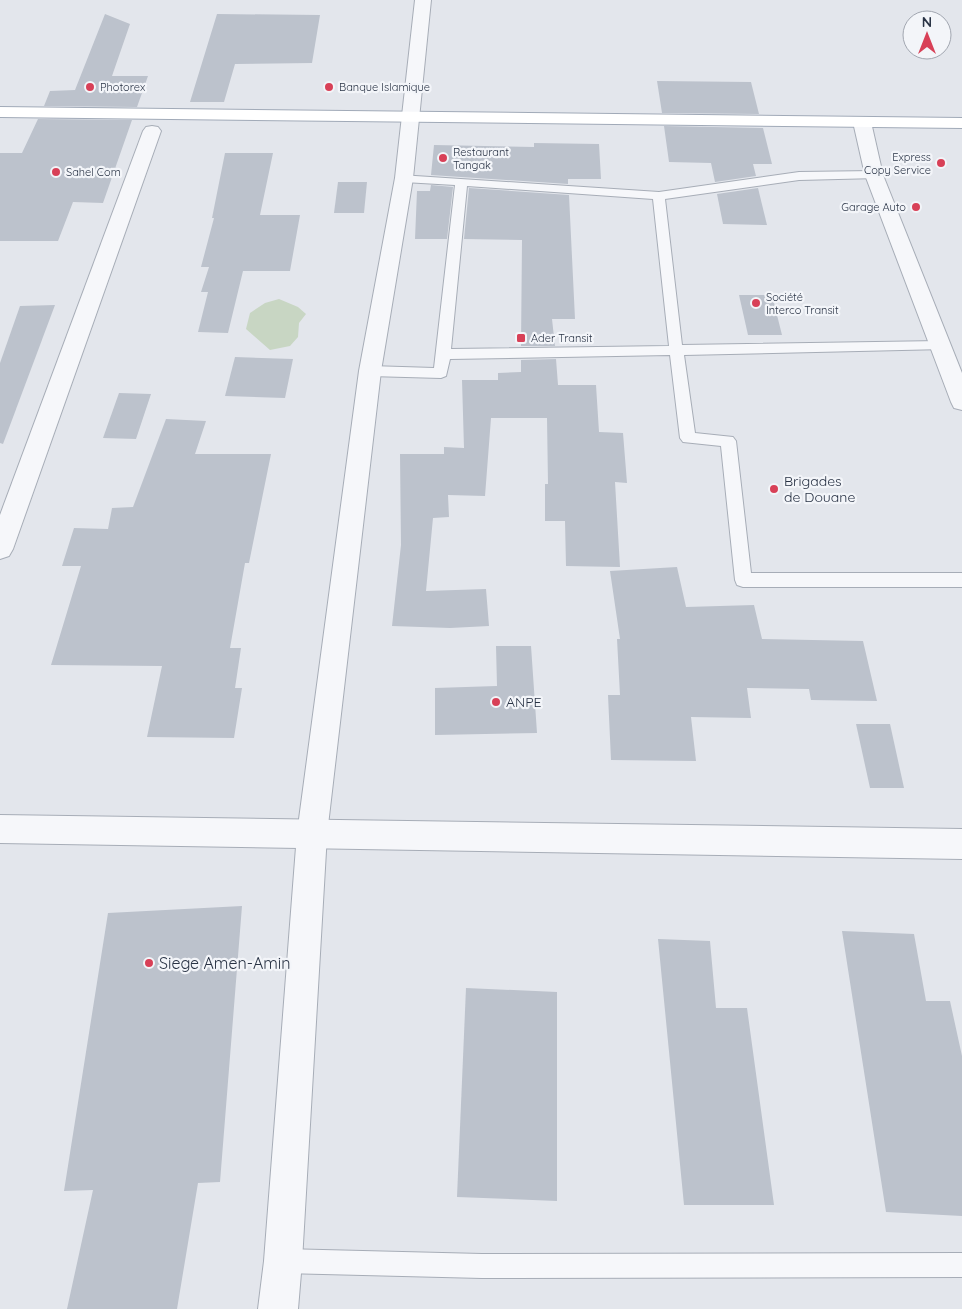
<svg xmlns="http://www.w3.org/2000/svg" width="962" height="1309" viewBox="0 0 962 1309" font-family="Quicksand,sans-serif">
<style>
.green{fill:#c8d6c3}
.building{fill:#bcc2cc}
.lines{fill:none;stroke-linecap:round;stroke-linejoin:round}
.service-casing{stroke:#a7adb7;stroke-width:2}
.minor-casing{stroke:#a7adb7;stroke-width:2}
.tertiary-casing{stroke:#a7adb7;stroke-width:2}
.primary-casing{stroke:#a1aab8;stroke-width:2}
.service{fill:#f6f7fa;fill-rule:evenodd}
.minor{fill:#f6f7fa;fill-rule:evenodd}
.tertiary{fill:#f6f7fa;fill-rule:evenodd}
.primary{fill:#fff;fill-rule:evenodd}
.poi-dot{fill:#d84057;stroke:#f3f5f9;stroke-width:2}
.labels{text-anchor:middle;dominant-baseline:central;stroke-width:4.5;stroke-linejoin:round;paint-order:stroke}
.far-poi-label{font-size:11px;fill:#293345;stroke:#f3f5f9;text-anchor:start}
.poi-label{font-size:14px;fill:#293345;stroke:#f3f5f9;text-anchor:start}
.near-poi-label{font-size:16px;fill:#293345;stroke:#f3f5f9;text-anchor:start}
</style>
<rect width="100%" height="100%" fill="#e3e6ec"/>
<path class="green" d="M279,299L298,307L306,314L299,323L298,337L290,346L270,350L246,329L250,313L265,303Z"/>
<g class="building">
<path d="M105,14L130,24L112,76H148L137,107L44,106L50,91L75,90Z"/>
<path d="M217,14L320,15L312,63L235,64L224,102H190Z"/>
<path d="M657,81L751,82L759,114L662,113Z"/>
<path d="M38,119L132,120L103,203L73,202L58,241H0V153H22Z"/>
<path d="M664,126L763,128L772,164H753L756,176L715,182L711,163L669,162Z"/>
<path d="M534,143L599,144L601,179H568V184L431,175L434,145L534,147Z"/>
<path d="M225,153H273L260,215H300L290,271H243L228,333L198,332L208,292H201L209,267H201L214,218H212Z"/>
<path d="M338,182H367L364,213H334Z"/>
<path d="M431,185L453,187L447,239H415L417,191H430Z"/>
<path d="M469,188L569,195L575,319H552L555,346H521L522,240L464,239Z"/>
<path d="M758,188L767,225L723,224L717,194Z"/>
<path d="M739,295H772L782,335H748Z"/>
<path d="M55,305L3,444L0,443V363L20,306Z"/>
<path d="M235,357L293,359L285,398L225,396Z"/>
<path d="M556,359L558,385H596L599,432L623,433L627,483L615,482L620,567L566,566L565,521H545V484H548L547,418H491L485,496L448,495L449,517L433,518L426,591L486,589L489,626L450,628L392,626L401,545L400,454H444V447L464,448L462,380H498V373L521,372V360Z"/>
<path d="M119,393L151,394L136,439L103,438Z"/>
<path d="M166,419L206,421L195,454H271L249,563H245L230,648H241L235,688H242L234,738L147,737L162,666L51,665L81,566H62L74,528L108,529L112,508L133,507Z"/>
<path d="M677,567L686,607L754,605L762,639L863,641L877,701L811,700L809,689L747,688L751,718L691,717L696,761L611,760L608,695H620L617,639H620L610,571Z"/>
<path d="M496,646H531L537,733L435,735V688L497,686Z"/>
<path d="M856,724H890L904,788H870Z"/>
<path d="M242,906L220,1182L198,1183L177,1309H67L93,1190L64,1191L108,913Z"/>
<path d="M842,931L914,934L926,1001H950L962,1056V1216L886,1212Z"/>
<path d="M658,939L710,941L716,1008H747L774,1205H684Z"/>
<path d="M466,988L557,992V1201L457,1197Z"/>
</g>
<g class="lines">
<defs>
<g id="service">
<path d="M874,171L880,175L878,178L799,180L665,199L682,345L940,341L945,343L947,346L945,349L684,355L695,433L733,437L736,441L751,573H962V587H743L737,585L735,580L721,446L683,442L680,438L670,355L450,359L446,376L441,378L370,376L365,374L363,371L365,368L370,366L434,368L455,185L404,182L400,181L398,178L400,175L659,192L799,172ZM467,186L653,199L669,346L451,349Z"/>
<path d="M283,1249L482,1254L962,1253V1277L482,1278L283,1273L274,1270L271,1261L274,1252Z"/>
</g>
<g id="minor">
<path d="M415,0H431L413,178L381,371L327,834L302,1261L298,1309H258L264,1261L297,834L359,371L395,178Z"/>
<path d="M862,117L868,118L871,122L883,175L962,373V410L954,408L951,402L865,175L853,122L856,118Z"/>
<path d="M152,126L158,127L161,131L13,549L9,556L0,559V515L143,131L146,127Z"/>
</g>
<path id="tertiary" d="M0,815L962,829V859L0,843Z"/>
<path id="primary" d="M0,107L962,118V128L0,117Z"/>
</defs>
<use href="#service" class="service-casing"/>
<use href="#minor" class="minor-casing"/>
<use href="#tertiary" class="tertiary-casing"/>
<use href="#primary" class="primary-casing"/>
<use href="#service" class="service"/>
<use href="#minor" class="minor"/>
<use href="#tertiary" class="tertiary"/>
<use href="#primary" class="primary"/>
</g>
<g class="poi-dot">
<circle cx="90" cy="87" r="5"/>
<circle cx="329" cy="87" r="5"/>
<circle cx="443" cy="158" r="5"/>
<circle cx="941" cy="163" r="5"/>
<circle cx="56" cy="172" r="5"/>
<circle cx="916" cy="207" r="5"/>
<circle cx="756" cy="303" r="5"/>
<rect x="516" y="333" width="10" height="10" rx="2.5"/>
<circle cx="774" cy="489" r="5"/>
<circle cx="496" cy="702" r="5"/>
<circle cx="149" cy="963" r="5"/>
</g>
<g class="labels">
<g class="far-poi-label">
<text x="100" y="87">Photorex</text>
<text x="339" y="87">Banque Islamique</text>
<text x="453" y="152">Restaurant<tspan x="453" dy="13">Tangak</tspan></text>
<text x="931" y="157" text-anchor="end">Express<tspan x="931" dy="13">Copy Service</tspan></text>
<text x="66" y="172">Sahel Com</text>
<text x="906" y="207" text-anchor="end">Garage Auto</text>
<text x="766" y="297">Société<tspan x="766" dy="13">Interco Transit</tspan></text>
<text x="531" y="338">Ader Transit</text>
</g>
<g class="poi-label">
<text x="784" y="481">Brigades<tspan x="784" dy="16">de Douane</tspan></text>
<text x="506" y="702">ANPE</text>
</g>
<g class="near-poi-label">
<text x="159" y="963">Siege Amen-Amin</text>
</g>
</g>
<g transform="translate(927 35)"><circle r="24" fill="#f3f5f9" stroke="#a2a7b1"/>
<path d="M0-4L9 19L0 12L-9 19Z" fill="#d84057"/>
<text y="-8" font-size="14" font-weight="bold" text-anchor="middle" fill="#293345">N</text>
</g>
</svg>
